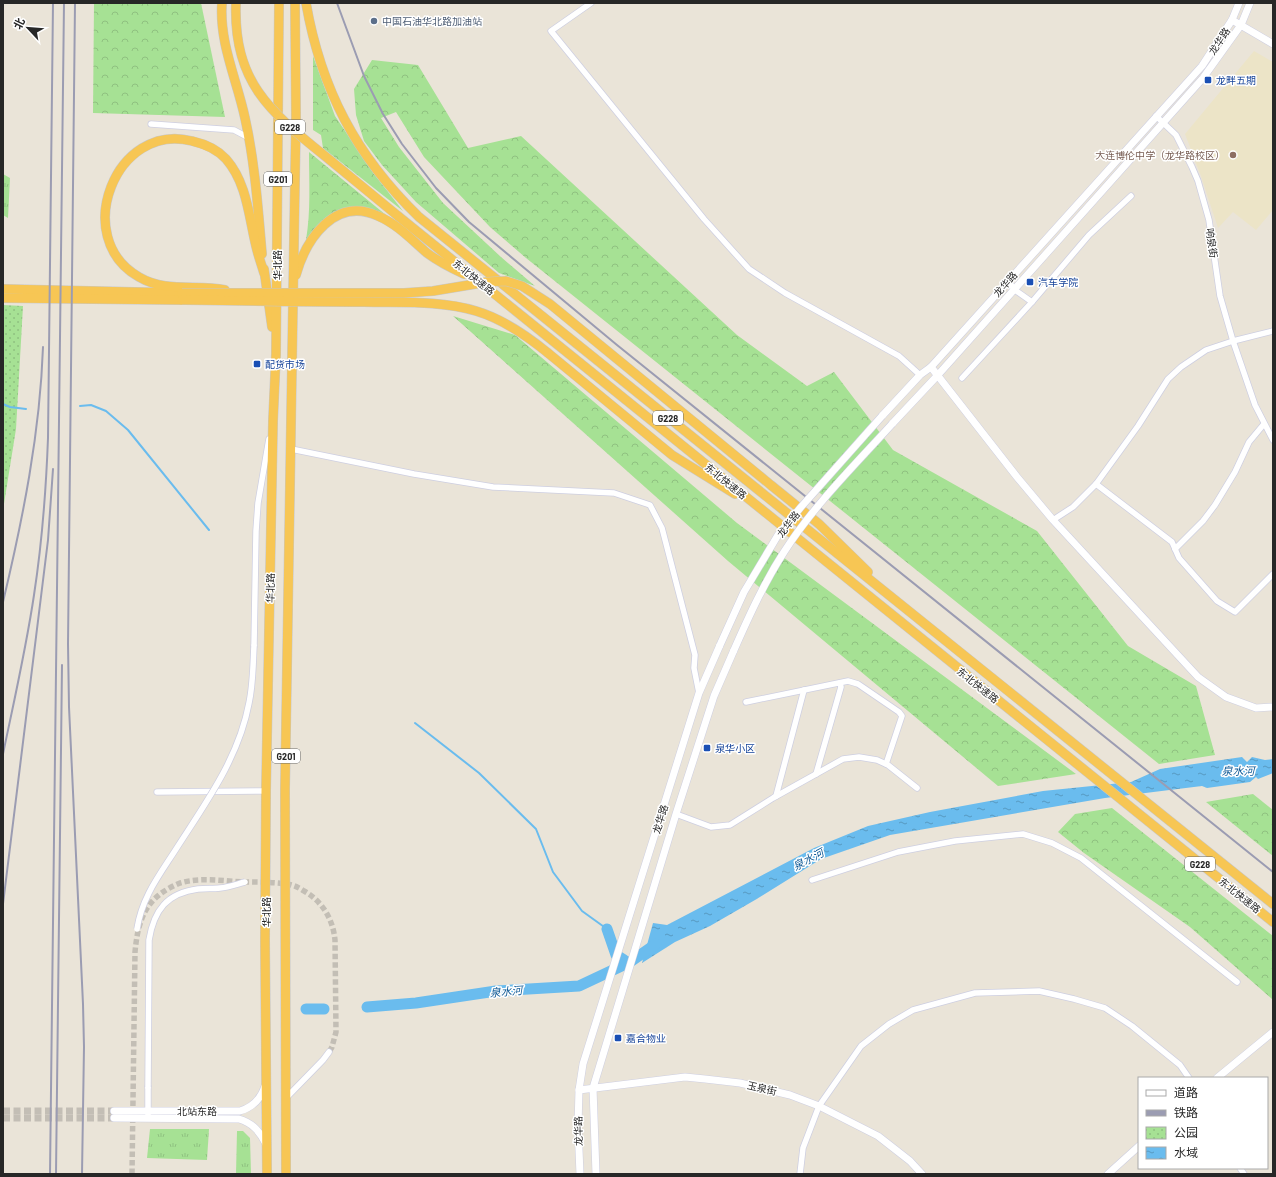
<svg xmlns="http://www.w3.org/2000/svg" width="1276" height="1177" viewBox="0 0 1276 1177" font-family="Barlow,'Noto Sans SC',sans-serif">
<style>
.education{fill:#ece4c7}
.grass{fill:url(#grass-tufts)}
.forest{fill:url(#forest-crowns)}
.park{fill:url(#park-dots)}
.water{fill:url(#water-ripples)}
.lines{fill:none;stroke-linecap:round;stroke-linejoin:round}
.stream{stroke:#6abcee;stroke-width:2}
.river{stroke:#6abcee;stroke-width:11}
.minor-tunnel{stroke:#c3beb5;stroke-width:5.5;stroke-dasharray:5.5 3;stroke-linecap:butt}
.tertiary-tunnel{stroke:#c3beb5;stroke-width:7;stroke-dasharray:7 3.5;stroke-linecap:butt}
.minor-casing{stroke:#cecfe1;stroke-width:7}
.tertiary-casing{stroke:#cecfe1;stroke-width:8}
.trunk-casing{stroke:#c7c7c7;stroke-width:10}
.minor{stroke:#fff;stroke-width:5.5}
.tertiary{stroke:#fff;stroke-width:7}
.trunk{stroke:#f7c654;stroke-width:9}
.rail{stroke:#9b9cb2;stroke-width:2}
.minor-bridge-casing{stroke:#cecfe1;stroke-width:7;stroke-linecap:butt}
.tertiary-bridge-casing{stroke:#cecfe1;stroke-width:8;stroke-linecap:butt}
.trunk-bridge-casing{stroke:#c7c7c7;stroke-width:10;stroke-linecap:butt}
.minor-bridge{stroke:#fff;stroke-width:5.5}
.tertiary-bridge{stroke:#fff;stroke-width:7}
.trunk-bridge{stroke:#f7c654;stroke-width:9}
.service-dot{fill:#5c6f8a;stroke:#fff;stroke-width:1.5}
.transit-dot{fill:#1a4fb4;stroke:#fff;stroke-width:1.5}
.education-dot{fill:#8d6e63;stroke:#fff;stroke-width:1.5}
.labels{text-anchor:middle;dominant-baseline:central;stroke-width:3;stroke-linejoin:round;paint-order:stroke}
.shield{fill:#fff;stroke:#686868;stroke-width:1}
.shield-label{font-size:9px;font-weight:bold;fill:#272727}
.service-label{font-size:10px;fill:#4e5e75;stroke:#fff;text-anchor:start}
.street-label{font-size:10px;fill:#272727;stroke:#fff}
.transit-label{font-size:10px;fill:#164399;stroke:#fff;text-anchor:start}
.education-label{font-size:10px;fill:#785e54;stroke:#fff;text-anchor:end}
.water-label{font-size:11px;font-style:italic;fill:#0d5895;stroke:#fff}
</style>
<defs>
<pattern id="grass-tufts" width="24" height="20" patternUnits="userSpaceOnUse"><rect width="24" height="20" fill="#a6e194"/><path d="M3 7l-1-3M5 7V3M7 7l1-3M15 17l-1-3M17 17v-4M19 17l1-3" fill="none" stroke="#8fc180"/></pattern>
<pattern id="forest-crowns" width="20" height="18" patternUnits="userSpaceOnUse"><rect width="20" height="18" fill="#a6e194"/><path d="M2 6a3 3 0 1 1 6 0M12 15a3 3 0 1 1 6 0" fill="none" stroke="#8fc180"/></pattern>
<pattern id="park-dots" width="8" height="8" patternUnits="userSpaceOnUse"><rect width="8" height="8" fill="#a6e194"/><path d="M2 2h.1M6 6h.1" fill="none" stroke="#8fc180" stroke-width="1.8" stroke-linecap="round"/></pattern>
<pattern id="water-ripples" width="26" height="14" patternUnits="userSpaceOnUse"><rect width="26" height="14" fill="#6abcee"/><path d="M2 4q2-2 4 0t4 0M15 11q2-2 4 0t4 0" fill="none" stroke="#5799c1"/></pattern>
</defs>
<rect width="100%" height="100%" fill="#eae4d8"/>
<path class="education" d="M1254,51L1273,62V210L1256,230L1233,212L1218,228L1201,176L1185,134Z"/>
<g class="grass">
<path d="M3,174L10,178L8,218L3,215Z"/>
<path d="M150,1129H209L207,1160L147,1158Z"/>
<path d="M237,1131H243L250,1138L251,1174H236Z"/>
</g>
<g class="forest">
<path d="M94,3H201L225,117L93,113Z"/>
<path d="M313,56L335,116L374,174L403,211L323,148L321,135L313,130Z"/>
<path d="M372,60L418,65L468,148L521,136L737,335L807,386L834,372L893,450L1037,531L1128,646L1196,686L1215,755L1159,764L526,258L490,227L424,157L396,112L381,118L399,147L443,203L501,257L535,286L499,273L416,202L382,165L364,141L356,115L354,89Z"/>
<path d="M309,152L386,215L391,219C383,214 375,209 365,208C340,203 319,219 308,241L306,240C311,211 309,182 309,152Z"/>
<path d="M453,316L515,335L737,523L1076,774L998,786L728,561Z"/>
<path d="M1253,794L1273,810V856L1206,802Z"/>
<path d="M1112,808L1273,936V1000L1190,927L1084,853L1058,832L1075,814Z"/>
</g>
<path class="park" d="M3,305L23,306L16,429L3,510Z"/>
<path class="water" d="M1242,757L1247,762L1252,757L1265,760L1273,759V773L1258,779L1256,777L1250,782L1207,788L1202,786L1105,798L890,835L821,859L755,900L710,926L675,942L642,963L653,923L667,925L814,848L868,826L930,812L1043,791L1131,782L1160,769Z"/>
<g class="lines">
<g class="stream">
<path d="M3,404L10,407L26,409"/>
<path d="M80,406L91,405L106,411L128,430L209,530"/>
<path d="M415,723L479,773L536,829L553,872L582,911L607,929"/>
</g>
<g class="river">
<path d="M607,929L616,955L624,960"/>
<path d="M367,1007L416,1003L496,991L579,986L630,962L656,944"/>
<path d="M306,1009H324"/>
</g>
<path class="minor-tunnel" d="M132,1174L135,952C137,931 141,909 159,895C165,890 173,886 180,883C200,877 224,881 244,882C258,882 273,882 287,884C293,885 298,887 304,891C322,901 333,919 335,940L336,1032L332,1047L329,1052"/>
<g class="tertiary-tunnel">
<path d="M3,1111H114"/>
<path d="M3,1118H114"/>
</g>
<defs>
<g id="minor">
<path d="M591,3L551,31L704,219L749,269L785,293L899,356L920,375"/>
<path d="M1156,116L1176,135L1192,167L1198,181L1209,220L1220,296L1233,341L1273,331"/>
<path d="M151,124L234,130L249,138"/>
<path d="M1008,281L1015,290L1032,302"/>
<path d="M962,378L1032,302L1089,235L1131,196"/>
<path d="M291,449L414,474L493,487L614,493L650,505L662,528L695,655L694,668L699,693"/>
<path d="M1096,484L1172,542L1179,558L1217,601L1235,612L1273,574"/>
<path d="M1053,520L1073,507L1096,484L1138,426L1168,379L1181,367L1206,350L1233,341L1255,405L1273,440"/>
<path d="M1175,549L1203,521L1215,505L1235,472L1249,442L1264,424"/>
<path d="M254,646L256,531L258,503L269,439"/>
<path d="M746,702L848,681L858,684L899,712L902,716L886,764"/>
<path d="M816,774L841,687L840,683"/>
<path d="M157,792L266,791"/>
<path d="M776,796L804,690"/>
<path d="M676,814L711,827L730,825L773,798L843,759L859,757L877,760L888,765L917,788"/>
<path d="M812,880L898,852L955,841L1023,834L1052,843L1081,858L1237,982"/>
<path d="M286,1098L323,1060L329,1052"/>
<path d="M148,1118V1087"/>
<path d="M1240,1168L1244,1174"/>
<path d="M800,1174L803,1148L819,1106L861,1046L889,1024L913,1010L975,993L1039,991L1074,999L1105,1008L1132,1026L1180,1065L1189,1078"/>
</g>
<g id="tertiary">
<path d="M1232,20L1273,44"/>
<path d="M931,367L1017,477L1053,520L1198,677L1226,697L1256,708L1273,707"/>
<path d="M882,416L920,375L931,367L1202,66L1232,20L1239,3"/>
<path d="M892,424L937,376L1203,78L1241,25L1250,3"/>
<path d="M1217,1078L1273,1032"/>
<path d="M579,1090L685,1077L705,1079L740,1083L790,1095L819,1106L878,1136L910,1161L922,1174"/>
<path d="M114,1111H240C253,1107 261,1099 265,1086"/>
<path d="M114,1118L239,1119C253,1123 260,1132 266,1144"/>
<path d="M580,1174L578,1126L579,1090L583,1064L699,693L720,645"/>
<path d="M596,1174L593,1088L676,814L714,696L734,650"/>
<path d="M1108,1174L1139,1146"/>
</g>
<g id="trunk">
<path d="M222,3C219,43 237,80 245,118C255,163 258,209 262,254"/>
<path d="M306,3C321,89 356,156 419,217L1273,904"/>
<path d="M398,216L1273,922"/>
<path d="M264,269L272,327"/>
<path d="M296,275C306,239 335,196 378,216C397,224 412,240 427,253C439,262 451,268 464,274"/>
<path d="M3,289L178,293"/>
<path d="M225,290C197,284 166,293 139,277C70,238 116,121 192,141C205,144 217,149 226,159C248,184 249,220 257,250C259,258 262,266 264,273"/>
<path d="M3,298L182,300"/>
<path d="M548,353L672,455L735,494"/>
<path d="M772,486L819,524L868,572"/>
<path d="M267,1174L265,940L266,791L273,421L276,354L279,3"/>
<path d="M286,1174L285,790L296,118L295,3"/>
</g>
</defs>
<use href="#minor" class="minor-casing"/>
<use href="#tertiary" class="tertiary-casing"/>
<use href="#trunk" class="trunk-casing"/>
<use href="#minor" class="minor"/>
<use href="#tertiary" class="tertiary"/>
<use href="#trunk" class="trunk"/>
<g class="rail">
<path d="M75,3L68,644L69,707L83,1004L84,1047L82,1174"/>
<path d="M337,3L364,76L383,114L402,144L436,188L469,222L617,345L1273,872"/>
<path d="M3,602C23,518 40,433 43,347"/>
<path d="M3,754C14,701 26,649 34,595C42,543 46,491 48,438L53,3"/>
<path d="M3,904L48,540L53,469"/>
<path d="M50,1174L64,3"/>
<path d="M56,1174L62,665"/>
</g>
<defs>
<g id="minor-bridge">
<path d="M137,929C142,896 161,873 178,846C207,801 239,757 249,703C253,685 253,665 254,646"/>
<path d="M148,1087L149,940C154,910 167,893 198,889C206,888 213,889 220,888C229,887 237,884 245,882"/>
</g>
<g id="tertiary-bridge">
<path d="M720,645L744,592L778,535L801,507L882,416"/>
<path d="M734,650C749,616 764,583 784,552C814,505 855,465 892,424"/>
</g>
<g id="trunk-bridge">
<path d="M236,3C233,81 269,111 325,156C349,176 374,196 398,216"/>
<path d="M182,293H404L433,291L487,282L506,281L522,286L550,304L772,486"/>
<path d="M182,300C243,301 303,302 364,302C400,303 440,300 476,311C503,319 526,335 548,353"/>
</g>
</defs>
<use href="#minor-bridge" class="minor-bridge-casing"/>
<use href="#tertiary-bridge" class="tertiary-bridge-casing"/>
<use href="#trunk-bridge" class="trunk-bridge-casing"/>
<use href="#minor-bridge" class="minor-bridge"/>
<use href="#tertiary-bridge" class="tertiary-bridge"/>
<use href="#trunk-bridge" class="trunk-bridge"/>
</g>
<circle class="service-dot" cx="374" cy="21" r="4"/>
<g class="transit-dot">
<rect x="1204" y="76" width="8" height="8" rx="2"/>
<rect x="1026" y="278" width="8" height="8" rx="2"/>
<rect x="253" y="360" width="8" height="8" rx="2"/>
<rect x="703" y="744" width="8" height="8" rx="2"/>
<rect x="614" y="1034" width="8" height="8" rx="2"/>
</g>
<circle class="education-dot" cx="1233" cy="155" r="4"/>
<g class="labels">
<g class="shield">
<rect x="275" y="120" width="30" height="14" rx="3"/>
<rect x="264" y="172" width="28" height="14" rx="3"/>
<rect x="653" y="411" width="30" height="14" rx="3"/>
<rect x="272" y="749" width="28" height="14" rx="3"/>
<rect x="1185" y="857" width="30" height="14" rx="3"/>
</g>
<g class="shield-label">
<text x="290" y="127">G228</text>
<text x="278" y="179">G201</text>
<text x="668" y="418">G228</text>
<text x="286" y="756">G201</text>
<text x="1200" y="864">G228</text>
</g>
<g class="service-label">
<text x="382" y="21">中国石油华北路加油站</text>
</g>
<g class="street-label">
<text transform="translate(1219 41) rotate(-56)">龙华路</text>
<text transform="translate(1212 243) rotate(82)">响泉街</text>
<text transform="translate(277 265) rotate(-90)">华北路</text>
<text transform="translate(474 277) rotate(39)">东北快速路</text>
<text transform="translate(1005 284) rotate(-48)">龙华路</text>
<text transform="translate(726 481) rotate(39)">东北快速路</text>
<text transform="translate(788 524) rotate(-52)">龙华路</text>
<text transform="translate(270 588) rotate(-89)">华北路</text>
<text transform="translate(978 685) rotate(39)">东北快速路</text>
<text transform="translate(660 819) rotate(-73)">龙华路</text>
<text transform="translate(1240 895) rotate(39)">东北快速路</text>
<text transform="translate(266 912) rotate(-90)">华北路</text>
<text transform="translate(762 1088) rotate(13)">玉泉街</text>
<text x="197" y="1111">北站东路</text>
<text transform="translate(578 1131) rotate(-91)">龙华路</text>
</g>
<g class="transit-label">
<text x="1216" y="80">龙畔五期</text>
<text x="1038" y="282">汽车学院</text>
<text x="265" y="364">配货市场</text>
<text x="715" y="748">泉华小区</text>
<text x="626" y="1038">嘉合物业</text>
</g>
<g class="education-label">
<text x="1225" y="155">大连博伦中学（龙华路校区）</text>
</g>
<g class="water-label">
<text x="1238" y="770">泉水河</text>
<text transform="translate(808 859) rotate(-28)">泉水河</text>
<text transform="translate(506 991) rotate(-5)">泉水河</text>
</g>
</g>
<rect width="1276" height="1177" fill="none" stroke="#272727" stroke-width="8"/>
<rect x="1138" y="1077" width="130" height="92" fill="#ffffff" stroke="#a9a9a9"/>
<rect x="1146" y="1090" width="20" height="6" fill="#ffffff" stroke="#a9a9a9"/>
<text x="1174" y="1097" font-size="12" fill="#272727">道路</text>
<rect x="1146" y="1110" width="20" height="6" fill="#9b9cb2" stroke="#a9a9a9"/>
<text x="1174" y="1117" font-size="12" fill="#272727">铁路</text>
<rect x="1146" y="1127" width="20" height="12" fill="url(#park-dots)" stroke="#a9a9a9"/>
<text x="1174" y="1137" font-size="12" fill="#272727">公园</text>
<rect x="1146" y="1147" width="20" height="12" fill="url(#water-ripples)" stroke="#a9a9a9"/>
<text x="1174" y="1157" font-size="12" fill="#272727">水域</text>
<g transform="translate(28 28) rotate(296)" stroke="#ffffff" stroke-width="3" paint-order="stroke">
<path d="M0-3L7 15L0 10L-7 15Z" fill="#272727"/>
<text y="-6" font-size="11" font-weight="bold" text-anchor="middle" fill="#272727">北</text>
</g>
</svg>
